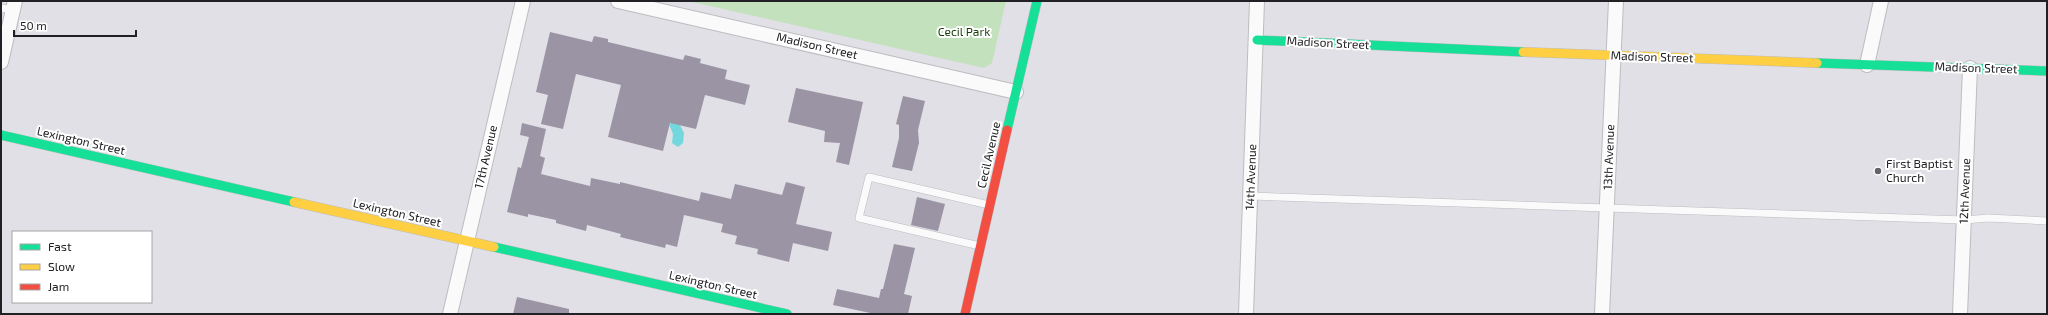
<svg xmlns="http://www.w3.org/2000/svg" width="2048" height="315" font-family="'Exo 2',sans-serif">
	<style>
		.green { fill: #c3e1bd }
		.water { fill: #73d8de }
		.building { fill: #9b94a4 }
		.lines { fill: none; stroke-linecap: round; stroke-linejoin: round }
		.lane-casing { stroke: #bdbcc0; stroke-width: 8 }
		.street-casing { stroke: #bdbcc0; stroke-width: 16 }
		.fast-casing { stroke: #bdbcc0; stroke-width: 10 }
		.slow-casing { stroke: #bdbcc0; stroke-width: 10 }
		.jam-casing { stroke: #bdbcc0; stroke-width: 10 }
		.lane { stroke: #fafafb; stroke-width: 7 }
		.street { stroke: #fafafb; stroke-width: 14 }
		.fast { stroke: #16e098; stroke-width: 9 }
		.slow { stroke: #ffcf43; stroke-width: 9 }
		.jam { stroke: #f24e42; stroke-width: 9 }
		.poi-dot { fill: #646368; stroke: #fff; stroke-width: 1.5 }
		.labels { text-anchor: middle; stroke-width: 4; stroke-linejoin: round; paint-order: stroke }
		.park-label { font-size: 12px; fill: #193e0a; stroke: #fff }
		.street-label { font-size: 12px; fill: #212024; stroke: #fff }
		.poi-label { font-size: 12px; fill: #212024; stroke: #fff; text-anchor: start }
	</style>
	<rect width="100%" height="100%" fill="#e1e0e6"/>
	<!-- green -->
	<polygon class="green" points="688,1 1006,1 992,63 984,68"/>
	<!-- water -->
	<polygon class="water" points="678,121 684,133 683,143 678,147 672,143 673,134 669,124"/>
	<!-- building -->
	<g class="building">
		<polygon points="550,32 592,42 594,36 608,39 608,42 683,60 685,55 701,59 700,63 727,70 725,79 750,85 745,105 705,95 696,129 670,123 663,151 608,137 621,85 576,74 563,129 541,124 548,95 536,92"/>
		<polygon points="796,88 863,102 849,165 836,162 840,143 824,142 825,131 788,122"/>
		<polygon points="903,96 925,101 918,130 919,143 912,171 892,167 899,138 899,125 896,124"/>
		<polygon points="522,123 546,129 540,156 545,158 541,174 590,186 591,178 620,184 620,182 699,201 701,192 731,199 735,184 782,195 786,182 805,187 796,224 832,232 828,251 793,243 789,262 757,254 758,249 735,244 737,236 721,232 723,224 684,215 677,247 666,244 665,248 620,237 621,234 587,225 586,231 556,223 556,220 528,214 528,217 507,212 518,167 521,168 529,137 520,135"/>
		<polygon points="917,197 945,204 938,231 911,225"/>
		<polygon points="894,244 915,248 904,294 912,296 908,314 875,314 833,305 837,289 879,298 881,289 883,289"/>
		<polygon points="517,297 569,309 569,314 513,314"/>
	</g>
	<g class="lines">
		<defs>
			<g id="lane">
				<polyline points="1,8 13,10"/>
				<polyline points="1251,196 1964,220 1988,218 2047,221"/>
				<polyline points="980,246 859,218 869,177 989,205"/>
			</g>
			<g id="street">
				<polyline points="618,1 1016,92"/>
				<polyline points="1,62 15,1"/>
				<polyline points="1867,65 1881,1"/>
				<polyline points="450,314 523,1"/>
				<polyline points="1246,314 1257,1"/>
				<polyline points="1602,314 1616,1"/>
				<polyline points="1960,314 1970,68"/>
			</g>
			<g id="fast">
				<polyline points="1257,40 1523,52"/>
				<polyline points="1817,63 2047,71"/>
				<polyline points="1007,130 1037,1"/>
				<polyline points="1,135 294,202"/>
				<polyline points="494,247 787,314"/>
			</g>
			<g id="slow">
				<polyline points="1523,52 1817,63"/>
				<polyline points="294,202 494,247"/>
			</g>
			<polyline id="jam" points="965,314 1007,130"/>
		</defs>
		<!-- lane casing -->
		<use href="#lane" class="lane-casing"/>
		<!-- street casing -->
		<use href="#street" class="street-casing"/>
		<!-- fast casing -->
		<use href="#fast" class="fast-casing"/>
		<!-- slow casing -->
		<use href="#slow" class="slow-casing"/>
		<!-- jam casing -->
		<use href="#jam" class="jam-casing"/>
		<!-- lane -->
		<use href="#lane" class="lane"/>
		<!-- street -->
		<use href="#street" class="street"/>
		<!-- fast -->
		<use href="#fast" class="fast"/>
		<!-- slow -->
		<use href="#slow" class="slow"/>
		<!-- jam -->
		<use href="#jam" class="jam"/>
	</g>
	<!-- markers -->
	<circle class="poi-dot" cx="1878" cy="171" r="4"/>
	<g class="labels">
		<!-- park labels -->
		<g class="park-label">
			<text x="964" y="36">Cecil Park</text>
		</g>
		<!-- street labels -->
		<g class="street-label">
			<text transform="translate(1328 43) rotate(3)" y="4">Madison Street</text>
			<text transform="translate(817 46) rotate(13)" y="4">Madison Street</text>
			<text transform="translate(1652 57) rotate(2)" y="4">Madison Street</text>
			<text transform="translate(1976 68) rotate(2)" y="4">Madison Street</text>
			<text transform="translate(81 141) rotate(13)" y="4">Lexington Street</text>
			<text transform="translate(989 155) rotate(-77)" y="4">Cecil Avenue</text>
			<text transform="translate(486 157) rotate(-77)" y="4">17th Avenue</text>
			<text transform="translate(1609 157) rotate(-88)" y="4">13th Avenue</text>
			<text transform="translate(1251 177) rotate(-88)" y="4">14th Avenue</text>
			<text transform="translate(1965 191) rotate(-88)" y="4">12th Avenue</text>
			<text transform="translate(397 213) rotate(13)" y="4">Lexington Street</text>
			<text transform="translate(713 285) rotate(13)" y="4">Lexington Street</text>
		</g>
		<!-- poi labels -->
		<g class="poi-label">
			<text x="1886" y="168">First Baptist<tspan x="1886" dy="14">Church</tspan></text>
		</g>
	</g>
	<!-- border -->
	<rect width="2048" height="315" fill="none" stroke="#212024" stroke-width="4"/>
	<!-- legend -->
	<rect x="12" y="231" width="140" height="72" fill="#ffffff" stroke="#a6a6a7"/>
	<rect x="20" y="244" width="20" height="6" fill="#16e098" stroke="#a6a6a7"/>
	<text x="48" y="251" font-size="12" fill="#212024">Fast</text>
	<rect x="20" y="264" width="20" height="6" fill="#ffcf43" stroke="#a6a6a7"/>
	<text x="48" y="271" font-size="12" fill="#212024">Slow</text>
	<rect x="20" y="284" width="20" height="6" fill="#f24e42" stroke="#a6a6a7"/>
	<text x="48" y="291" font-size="12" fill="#212024">Jam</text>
	<!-- scale -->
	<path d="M14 30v6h122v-6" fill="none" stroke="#212024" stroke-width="2"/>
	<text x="20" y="30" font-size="12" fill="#212024" stroke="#ffffff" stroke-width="3" paint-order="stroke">50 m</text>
</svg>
